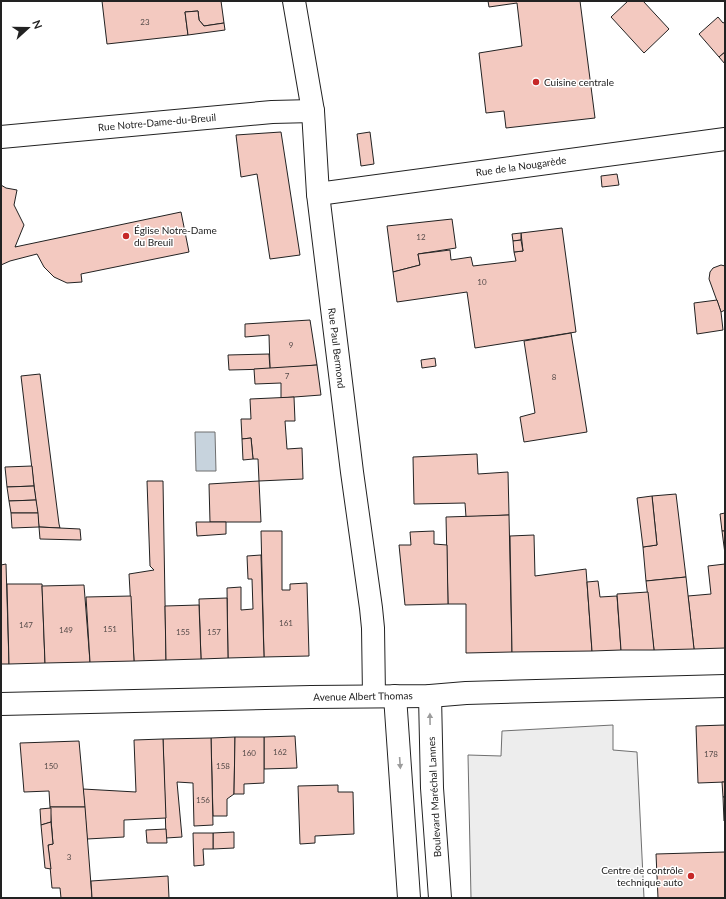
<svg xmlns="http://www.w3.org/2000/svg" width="726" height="899" font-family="Lato,sans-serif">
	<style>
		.parking { fill: #ededed; stroke: #6f6f6f }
		.water { fill: #c7d3dd; stroke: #6f6f6f }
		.building { fill: #f3c9c0; stroke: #222 }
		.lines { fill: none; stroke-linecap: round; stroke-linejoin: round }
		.minor-casing { stroke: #222; stroke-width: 24 }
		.secondary-casing { stroke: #222; stroke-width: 24 }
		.primary-casing { stroke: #222; stroke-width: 24 }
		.minor { stroke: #fff; stroke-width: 22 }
		.secondary { stroke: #fff; stroke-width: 22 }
		.primary { stroke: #fff; stroke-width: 22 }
		.oneway { fill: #9c9c9c }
		.poi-dot { fill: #c62828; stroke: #fff; stroke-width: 1.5 }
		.labels { text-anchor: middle; stroke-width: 3; stroke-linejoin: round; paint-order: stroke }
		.number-label { font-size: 8px; fill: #564c4a }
		.poi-label { font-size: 10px; fill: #222; stroke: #fff; text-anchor: start }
		.street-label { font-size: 10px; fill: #222; stroke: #fff }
	</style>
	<rect width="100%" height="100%" fill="#fff"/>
	<!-- parking -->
	<polygon class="parking" points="613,725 613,750 637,752 644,898 471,898 468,755 501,756 502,731"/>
	<!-- water -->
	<polygon class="water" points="195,432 215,432 216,471 196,471"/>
	<!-- building -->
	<g class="building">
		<polygon points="102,1 221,1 224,23 204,26 199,20 198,11 185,12 188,35 107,44"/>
		<polygon points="488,1 580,1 595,118 506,128 504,111 486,113 479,53 522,46 517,3 489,7"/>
		<polygon points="628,1 643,1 669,29 644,53 611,17"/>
		<polygon points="198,11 199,20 204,26 224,23 225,30 188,35 185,12"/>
		<polygon points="718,17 723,23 725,22 725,52 719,57 699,34"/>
		<polygon points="725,52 725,64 719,57"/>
		<polygon points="281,132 300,255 270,259 257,174 241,177 236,135"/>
		<polygon points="370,132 374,164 361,166 357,134"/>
		<polygon points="617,174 619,185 602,187 601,176"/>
		<polygon points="1,185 6,188 17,190 14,205 24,225 15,247 181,212 189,252 81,274 82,282 67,283 54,277 44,267 37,254 10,261 1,265"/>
		<polygon points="452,219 456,248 418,254 420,265 393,272 387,226"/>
		<polygon points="562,228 576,332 475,348 467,292 397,302 393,272 420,265 418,254 450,250 451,260 471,257 473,266 516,261 514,252 523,251 521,233"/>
		<polygon points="521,233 521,240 513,241 512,234"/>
		<polygon points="521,240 523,251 514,252 513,241"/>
		<polygon points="721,265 725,266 725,310 721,312 709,279 710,272 713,268"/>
		<polygon points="717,300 721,312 723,330 697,334 694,303"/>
		<polygon points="310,320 317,365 270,369 269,335 245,337 245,324"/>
		<polygon points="571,333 587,432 524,442 520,417 535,413 524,341"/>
		<polygon points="269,354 270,369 229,370 228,355"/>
		<polygon points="435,358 436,366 422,368 421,360"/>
		<polygon points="317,365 321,395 281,398 281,383 255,384 254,369"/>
		<polygon points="40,374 59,524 60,528 39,527 34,486 21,376"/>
		<polygon points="294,397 295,421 285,421 287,449 302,448 303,479 259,481 258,459 253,459 251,438 242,439 241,419 251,419 250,399"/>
		<polygon points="251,438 253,459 243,460 242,439"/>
		<polygon points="477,454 478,474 508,472 509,515 466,517 465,503 414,504 413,457"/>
		<polygon points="32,466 34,486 7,487 5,467"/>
		<polygon points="147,481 163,481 166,660 134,661 129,574 154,570 150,566"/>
		<polygon points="259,481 261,522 210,522 209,484"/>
		<polygon points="34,486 36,500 9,501 7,487"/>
		<polygon points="676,494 686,577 646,581 643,547 657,545 652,496"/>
		<polygon points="652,496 657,545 643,547 637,498"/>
		<polygon points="36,500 38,513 11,513 9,501"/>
		<polygon points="11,513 38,513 39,527 12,528"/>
		<polygon points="725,513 725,531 722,531 720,514"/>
		<polygon points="509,515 512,652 466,653 466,604 448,604 446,517"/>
		<polygon points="196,522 226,522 226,534 197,536"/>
		<polygon points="39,527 80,529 81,540 40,539"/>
		<polygon points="261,531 282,531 282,590 290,590 290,584 307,583 309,656 264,657"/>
		<polygon points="434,531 434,544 447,545 448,604 405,605 399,545 411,545 410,532"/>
		<polygon points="722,531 725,531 725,554"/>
		<polygon points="534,535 535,576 586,569 592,651 512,652 510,536"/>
		<polygon points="261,555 264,657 228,658 227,588 241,587 241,610 253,609 252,579 248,579 247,556"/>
		<polygon points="6,564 9,664 1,664 1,565"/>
		<polygon points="725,564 725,648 694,649 688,596 711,594 708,566"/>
		<polygon points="686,577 694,649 654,650 646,581"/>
		<polygon points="598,581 600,597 617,596 621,650 592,651 587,582"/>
		<polygon points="7,584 42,584 45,663 9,664"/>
		<polygon points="84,585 90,662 45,663 42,586"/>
		<polygon points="648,592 654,650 621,650 617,594"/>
		<polygon points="131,596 134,661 90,662 86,597"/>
		<polygon points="227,598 228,658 201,659 199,599"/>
		<polygon points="199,605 201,659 166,660 165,606"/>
		<polygon points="725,725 725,782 698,783 696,726"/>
		<polygon points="295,736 297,768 264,769 264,737"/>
		<polygon points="235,737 234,794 227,799 227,816 213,816 211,738"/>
		<polygon points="235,737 264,737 264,783 244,784 244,794 234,794"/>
		<polygon points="211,738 213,825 194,826 193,783 177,782 182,837 166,838 163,739"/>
		<polygon points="163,739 166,818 124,820 124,837 87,839 83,789 136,792 134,740"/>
		<polygon points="79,741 85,807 50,807 49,791 24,792 20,743"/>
		<polygon points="722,782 725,782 725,797 723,797"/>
		<polygon points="338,785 338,792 353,792 354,834 315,836 315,843 300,844 298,786"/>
		<polygon points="723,797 725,797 725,821 724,821"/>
		<polygon points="50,807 85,807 92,898 61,898 60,888 52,888 48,845 53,844"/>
		<polygon points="51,808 51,822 41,825 40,809"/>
		<polygon points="51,822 53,844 48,845 51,869 45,868 41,825"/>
		<polygon points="166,829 167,843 147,843 146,830"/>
		<polygon points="234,832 234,848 213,849 213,833"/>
		<polygon points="193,833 213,833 213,849 203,849 204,865 194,866"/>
		<polygon points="725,852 725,898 658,898 656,854"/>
		<polygon points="168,876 169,898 92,898 91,881"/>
	</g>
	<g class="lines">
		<defs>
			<g id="minor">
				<polyline points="294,1 313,111 318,194 352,472 371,608 373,628 374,696"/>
				<polyline points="1,137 272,112 313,111"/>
				<polyline points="318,194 725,139"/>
			</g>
			<g id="secondary">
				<polyline points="395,696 409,898"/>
				<polyline points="430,696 432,788 440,898"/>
			</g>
			<polyline id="primary" points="1,704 311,697 430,696 466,693 725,686"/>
		</defs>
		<!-- minor casing -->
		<use href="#minor" class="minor-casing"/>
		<!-- secondary casing -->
		<use href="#secondary" class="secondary-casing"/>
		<!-- primary casing -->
		<use href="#primary" class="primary-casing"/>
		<!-- minor -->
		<use href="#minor" class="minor"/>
		<!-- secondary -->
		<use href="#secondary" class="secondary"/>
		<!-- primary -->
		<use href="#primary" class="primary"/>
	</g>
	<!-- one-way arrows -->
	<defs><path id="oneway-solid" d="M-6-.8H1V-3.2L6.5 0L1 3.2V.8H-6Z"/></defs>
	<g class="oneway">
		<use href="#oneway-solid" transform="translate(430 719) rotate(-91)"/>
		<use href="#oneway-solid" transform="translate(400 763) rotate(86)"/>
	</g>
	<!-- markers -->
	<g class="poi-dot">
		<circle cx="536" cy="82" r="4"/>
		<circle cx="126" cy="236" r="4"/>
		<circle cx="691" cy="876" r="4"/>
	</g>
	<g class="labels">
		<!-- number labels -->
		<g class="number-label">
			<text x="145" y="25">23</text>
			<text x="421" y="240">12</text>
			<text x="482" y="285">10</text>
			<text x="291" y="348">9</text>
			<text x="287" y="379">7</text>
			<text x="554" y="380">8</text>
			<text x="286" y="626">161</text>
			<text x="26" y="628">147</text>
			<text x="110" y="632">151</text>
			<text x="66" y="633">149</text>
			<text x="183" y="635">155</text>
			<text x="214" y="635">157</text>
			<text x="280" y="755">162</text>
			<text x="249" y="756">160</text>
			<text x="711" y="757">178</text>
			<text x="51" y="769">150</text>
			<text x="223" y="769">158</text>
			<text x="203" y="803">156</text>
			<text x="69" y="860">3</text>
		</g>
		<!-- poi labels -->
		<g class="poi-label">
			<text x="544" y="86">Cuisine centrale</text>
			<text x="134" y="234">Église Notre-Dame<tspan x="134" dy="12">du Breuil</tspan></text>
			<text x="683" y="874" text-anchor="end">Centre de contrôle<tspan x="683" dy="12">technique auto</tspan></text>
		</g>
		<!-- street labels -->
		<g class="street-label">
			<text transform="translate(157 122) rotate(-5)" y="4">Rue Notre-Dame-du-Breuil</text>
			<text transform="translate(521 166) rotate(-8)" y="4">Rue de la Nougarède</text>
			<text transform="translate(337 348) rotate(83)" y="4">Rue Paul Bermond</text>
			<text transform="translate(363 696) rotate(-1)" y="4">Avenue Albert Thomas</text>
			<text transform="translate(434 797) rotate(-93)" y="4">Boulevard Maréchal Lannes</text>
		</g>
	</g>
	<!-- border -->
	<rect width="726" height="899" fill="none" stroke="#222222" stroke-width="4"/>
	<!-- north arrow -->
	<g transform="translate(28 28) rotate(69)" stroke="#ffffff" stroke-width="3" paint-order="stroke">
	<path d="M0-3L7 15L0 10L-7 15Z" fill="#222222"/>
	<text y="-6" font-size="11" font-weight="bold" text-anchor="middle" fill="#222222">N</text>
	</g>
</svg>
